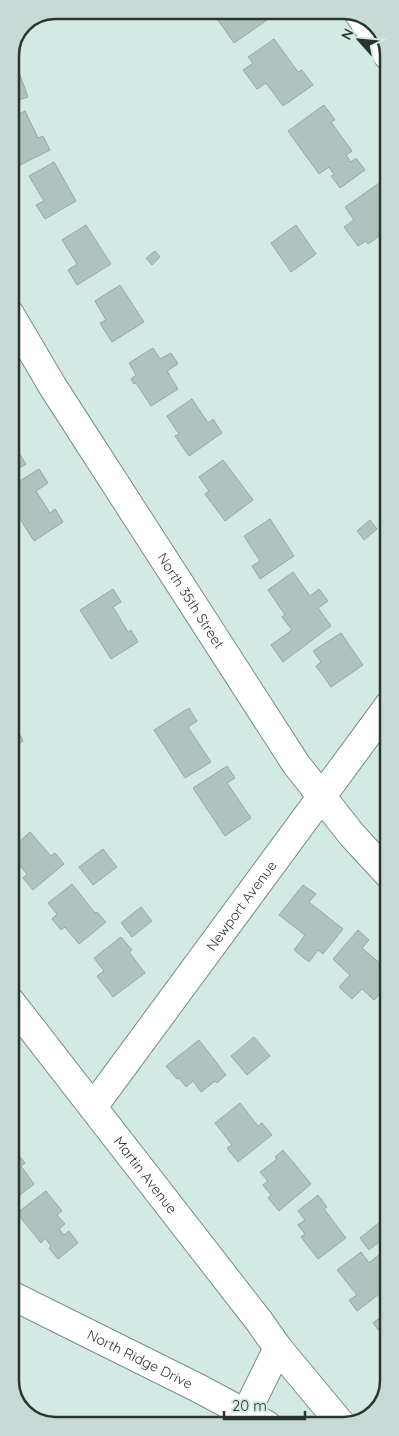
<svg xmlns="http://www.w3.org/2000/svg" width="399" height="1436" font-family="Quicksand,sans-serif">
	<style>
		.building { fill: #aec3be; stroke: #95a9a4 }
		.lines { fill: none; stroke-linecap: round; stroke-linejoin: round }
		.minor-casing { stroke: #7a8d89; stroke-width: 30 }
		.major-casing { stroke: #7a8d89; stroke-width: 30 }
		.minor { stroke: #fff; stroke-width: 28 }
		.major { stroke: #fff; stroke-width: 28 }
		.labels { text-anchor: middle; stroke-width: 5; stroke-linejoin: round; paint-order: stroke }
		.street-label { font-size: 14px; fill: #2c3432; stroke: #d3e9e3 }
		.rim { fill: none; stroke: #2c3432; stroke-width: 2.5 }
	</style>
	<rect width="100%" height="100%" fill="#d3e9e3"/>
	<!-- building -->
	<g class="building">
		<polygon points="211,10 260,10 267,20 234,43"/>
		<polygon points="274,39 298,72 302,70 313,85 283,106 266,83 257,89 243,70 253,63 248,57"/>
		<polygon points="11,51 28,97 10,103 10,55"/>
		<polygon points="324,105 335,120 331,122 352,151 346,155 351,162 356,158 365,170 340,188 331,176 334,175 329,167 319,174 288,131"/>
		<polygon points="25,111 38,138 43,136 50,150 14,168 10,160 10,119"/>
		<polygon points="54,162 76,201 45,219 36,205 44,201 29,176"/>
		<polygon points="381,182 388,192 388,230 368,244 366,241 358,246 344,227 354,220 345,207"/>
		<polygon points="86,225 111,264 77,285 68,270 77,264 62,240"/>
		<polygon points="296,225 316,254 291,272 271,243"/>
		<polygon points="155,251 160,257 152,265 146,258"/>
		<polygon points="120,285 144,322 112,342 100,323 106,320 95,301"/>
		<polygon points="153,348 160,359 171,353 178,364 167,371 178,389 151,406 136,383 134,384 131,379 136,375 129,363"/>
		<polygon points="192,399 208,423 213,419 222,433 189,456 175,436 179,434 167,416"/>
		<polygon points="10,445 17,455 19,453 26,464 10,474"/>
		<polygon points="223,460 253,500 225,521 205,494 209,491 199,477"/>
		<polygon points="39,469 48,483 36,491 50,513 55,509 63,522 34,541 10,503 10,487"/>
		<polygon points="270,519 294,556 260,579 252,566 260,561 244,536"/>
		<polygon points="370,520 377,529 364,540 357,531"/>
		<polygon points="293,572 310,596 319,589 328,601 318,608 331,626 283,662 271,645 292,630 282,617 285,615 268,590"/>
		<polygon points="113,589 121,602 113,607 128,632 131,630 138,642 111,659 80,610"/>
		<polygon points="341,633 363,665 331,687 316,666 321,662 313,651"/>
		<polygon points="189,708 197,721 188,727 211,762 185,778 154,730"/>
		<polygon points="19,733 23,741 14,747 10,742 10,739"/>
		<polygon points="227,766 235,778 227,783 251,818 225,836 193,788"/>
		<polygon points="30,832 51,856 55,853 64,864 33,890 23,878 27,874 11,855 11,849"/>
		<polygon points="103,849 117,867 93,885 79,867"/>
		<polygon points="72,884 95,913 97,912 106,922 79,944 65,927 61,930 52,919 57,914 48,903"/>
		<polygon points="303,885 316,894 309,902 343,929 323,954 318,950 309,962 294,950 305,935 279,915"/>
		<polygon points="141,907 152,921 132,937 121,923"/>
		<polygon points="358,930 369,940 362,948 389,971 389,984 374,1000 362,989 352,999 339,987 350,975 333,959"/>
		<polygon points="121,937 132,950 129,952 145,973 113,997 97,976 104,971 94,958"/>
		<polygon points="254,1037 270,1056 247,1075 231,1056"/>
		<polygon points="199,1040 226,1075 217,1083 215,1081 201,1092 193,1081 186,1087 179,1078 177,1079 166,1066"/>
		<polygon points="240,1103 258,1126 262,1123 272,1135 238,1162 227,1148 232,1145 215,1123"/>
		<polygon points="283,1150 311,1184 279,1211 268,1198 271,1195 263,1185 268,1181 260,1172 277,1159 275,1157"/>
		<polygon points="16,1152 25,1163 21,1166 34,1184 11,1202 11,1153 12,1155"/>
		<polygon points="46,1191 62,1211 57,1215 65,1224 59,1229 64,1235 69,1231 78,1243 58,1259 49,1248 51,1246 45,1238 41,1243 17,1213"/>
		<polygon points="318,1195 327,1207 324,1209 346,1238 318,1259 301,1237 305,1234 298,1225 305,1220 298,1211"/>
		<polygon points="380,1222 389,1234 369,1250 360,1238"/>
		<polygon points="385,1250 389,1255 389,1271 380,1278 387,1288 357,1311 349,1300 357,1295 337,1270 361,1252 369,1263"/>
		<polygon points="389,1311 389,1348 382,1339 384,1337 373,1323"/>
	</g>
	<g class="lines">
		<defs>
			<g id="minor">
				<polyline points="359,14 388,56"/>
				<path id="s1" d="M10 314 53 387 296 764 352 835 389 875"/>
				<path id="s2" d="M93 1107 389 705"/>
				<path id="s3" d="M11 1295 200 1389 267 1425"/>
				<polyline points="240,1425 278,1348"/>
			</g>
			<g id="major">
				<path id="s4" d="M11 1002 259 1321 278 1348 342 1425"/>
			</g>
		</defs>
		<!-- minor casing -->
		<use href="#minor" class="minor-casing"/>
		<!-- major casing -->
		<use href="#major" class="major-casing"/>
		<!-- minor -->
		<use href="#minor" class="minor"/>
		<!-- major -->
		<use href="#major" class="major"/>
	</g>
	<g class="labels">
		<!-- street labels -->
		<g class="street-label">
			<text dy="5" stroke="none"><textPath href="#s1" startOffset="339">North 35th Street</textPath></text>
			<text dy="5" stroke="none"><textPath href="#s2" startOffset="250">Newport Avenue</textPath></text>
			<text dy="5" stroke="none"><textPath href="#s4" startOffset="219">Martin Avenue</textPath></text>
			<text dy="5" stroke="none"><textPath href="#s3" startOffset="144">North Ridge Drive</textPath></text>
		</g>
	</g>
	<!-- crop -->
	<path d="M0 0H399V1436H0ZM55 19H344A36 36 0 0 1 380 55V1381A36 36 0 0 1 344 1417H55A36 36 0 0 1 19 1381V55A36 36 0 0 1 55 19Z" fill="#c6dbd5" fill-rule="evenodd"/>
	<path class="rim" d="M55 19H344A36 36 0 0 1 380 55V1381A36 36 0 0 1 344 1417H55A36 36 0 0 1 19 1381V55A36 36 0 0 1 55 19Z"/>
	<!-- north arrow -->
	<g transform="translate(359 40) rotate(297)" stroke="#d3e9e3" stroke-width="4" paint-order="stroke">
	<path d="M0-4L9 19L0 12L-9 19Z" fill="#2c3432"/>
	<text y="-8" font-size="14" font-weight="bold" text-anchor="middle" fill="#2c3432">N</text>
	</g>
	<!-- scale -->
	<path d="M224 1411v8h81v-8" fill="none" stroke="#2c3432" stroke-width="2.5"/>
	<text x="232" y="1411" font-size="15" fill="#2c3432" stroke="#d3e9e3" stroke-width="4" paint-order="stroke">20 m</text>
</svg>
